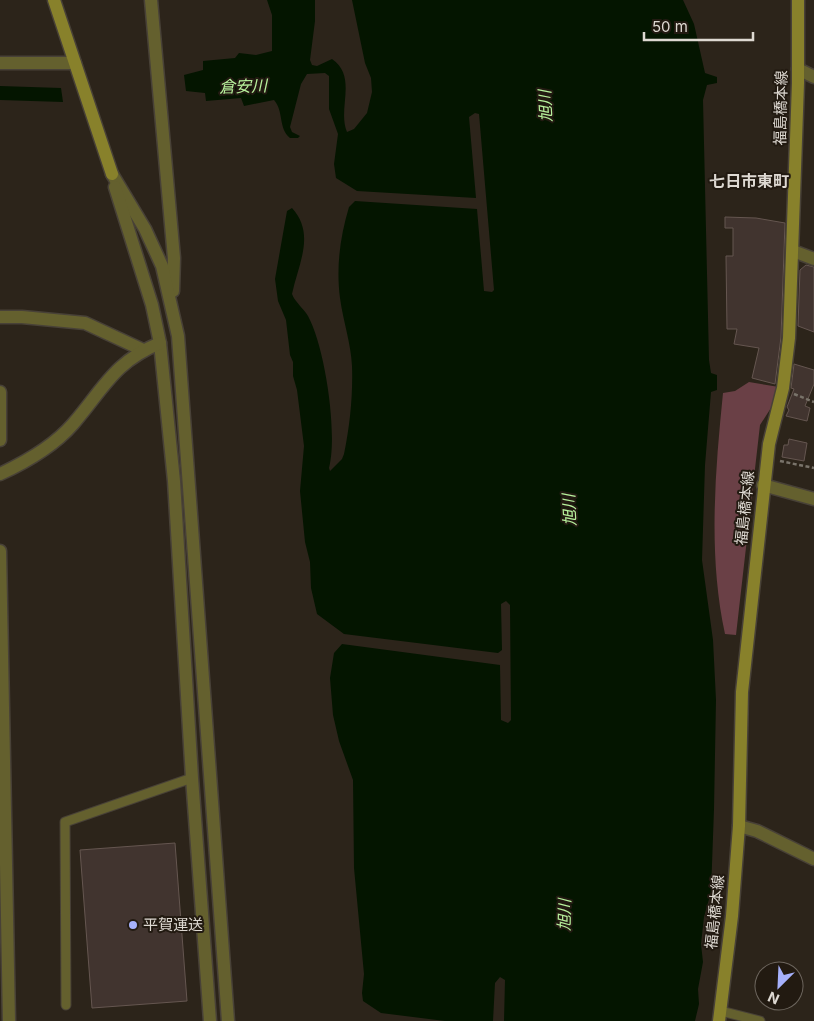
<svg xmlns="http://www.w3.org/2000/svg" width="814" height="1021" font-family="Inter,'Noto Sans JP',sans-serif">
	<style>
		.green { fill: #6a4046 }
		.water { fill: #041500 }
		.building { fill: #41342f; stroke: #655650 }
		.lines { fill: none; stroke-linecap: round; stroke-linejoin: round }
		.lane-casing { stroke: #484137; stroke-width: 11 }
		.street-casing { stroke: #484137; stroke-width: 15 }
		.secondary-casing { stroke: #484137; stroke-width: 15 }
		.path { stroke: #79736a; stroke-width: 2.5; stroke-dasharray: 4 2.5; stroke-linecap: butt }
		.lane { stroke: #64602e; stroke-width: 9 }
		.street { stroke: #64602e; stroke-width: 12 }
		.secondary { stroke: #88812b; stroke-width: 12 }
		.poi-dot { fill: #a6b1fc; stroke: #221a11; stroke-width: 2 }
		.labels { text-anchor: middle; stroke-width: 4; stroke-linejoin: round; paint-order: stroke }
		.street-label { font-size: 15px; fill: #ded9d2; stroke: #221a11 }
		.poi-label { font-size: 15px; fill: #ded9d2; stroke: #221a11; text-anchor: start }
		.water-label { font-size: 16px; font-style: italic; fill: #b8f29d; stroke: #221a11 }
		.neighbourhood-label { font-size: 16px; font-weight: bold; fill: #ded9d2; stroke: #221a11 }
	</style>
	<rect width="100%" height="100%" fill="#2c241a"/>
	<!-- green -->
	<path class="green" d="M749 382 779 387 776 400 760 425 736 635 725 634C708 555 715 473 723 393L735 391Z"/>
	<!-- water -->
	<g class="water">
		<path d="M267 0H315V21L310 60 312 65 317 66 332 59C358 77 337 109 347 132L354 129 367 113 372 92 371 78 365 63 352 0H683L694 24 705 73 717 77V83L707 85 703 100 709 360 711 373 717 375V390L711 392 705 465 702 560 713 640 716 700 714 809 711 892 704 917 701 944 703 962 698 989 699 1004 695 1021H504L505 980 500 977 495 983 493 1021H445L381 1013 363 1001 362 993 364 974 354 868 353 780 339 741 333 715 330 678 334 653 342 644 500 665 501 720 508 723 511 720 510 605 506 601 501 604 502 650 498 653 344 634 317 614 311 588 310 562 305 542 300 491 304 446 297 390 293 376V362L290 355 286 320 278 301 275 279 287 211 292 208C316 234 298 265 292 294 295 302 303 308 308 316 325 347 338 434 329 468L330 471 342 459 344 454C350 425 353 395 352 366 351 343 343 321 340 298 336 267 340 237 349 207L355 201 477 209 484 291 492 292 494 290 479 114 475 113 469 117 476 198 357 191 336 178 334 164 338 134 329 109V76L325 73 307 74 301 84 290 127 292 132 300 136 298 138H290C278 128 284 111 274 100L244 106 241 98 206 101 205 93 186 91 184 75 203 70V61L235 58 239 53 256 55 272 51V15Z"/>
		<polygon points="0,86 61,88 63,102 0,100"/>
	</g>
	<!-- building -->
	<g class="building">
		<polygon points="725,217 756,218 785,223 781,337 775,384 752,378 759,348 734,344 737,329 727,329 726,256 733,256 733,228 725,228"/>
		<polygon points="806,265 814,267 814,332 798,326 800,270"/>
		<polygon points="794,364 814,370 814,384 805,406 810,408 807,421 786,416 789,410 787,407 794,389 791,388"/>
		<polygon points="789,439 807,443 804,461 782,457 784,445 788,445"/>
		<polygon points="175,843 187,1001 92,1008 80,850"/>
	</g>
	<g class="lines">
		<defs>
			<g id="lane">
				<polyline points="66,1005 65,822 192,778"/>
				<polyline points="721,1011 760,1021"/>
			</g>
			<g id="street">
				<polyline points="151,0 174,258 173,291"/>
				<polyline points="0,63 75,63"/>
				<polyline points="798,69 814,77"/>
				<polyline points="112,174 145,229 162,266 178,336 228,1021"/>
				<polyline points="115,187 152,305 160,343 174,481 192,778 210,1021"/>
				<polyline points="793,251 814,259"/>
				<polyline points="0,317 22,317 85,323 143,350"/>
				<polyline points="0,392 0,440"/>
				<path d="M0 474C26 462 54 446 73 424 104 388 114 362 160 343"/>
				<polyline points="763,485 814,499"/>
				<polyline points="0,551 9,1021"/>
				<polyline points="739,826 757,831 814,859"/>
			</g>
			<g id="secondary">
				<polyline points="54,0 112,174"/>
				<polyline points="719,1021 732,916 739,826 742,692 769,444 783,388 789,338 798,83 798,0"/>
			</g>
		</defs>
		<!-- lane casing -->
		<use href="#lane" class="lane-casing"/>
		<!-- street casing -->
		<use href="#street" class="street-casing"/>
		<!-- secondary casing -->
		<use href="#secondary" class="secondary-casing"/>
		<!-- path -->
		<g class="path">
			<polyline points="794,394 814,402"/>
			<polyline points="780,461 814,468"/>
		</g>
		<!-- lane -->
		<use href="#lane" class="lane"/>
		<!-- street -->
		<use href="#street" class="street"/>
		<!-- secondary -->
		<use href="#secondary" class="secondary"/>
	</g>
	<!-- markers -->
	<circle class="poi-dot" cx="133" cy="925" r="5"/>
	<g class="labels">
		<!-- street labels -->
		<g class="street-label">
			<text transform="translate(781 108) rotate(-89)" y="5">福島橋本線</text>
			<text transform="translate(745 508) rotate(-84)" y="5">福島橋本線</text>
			<text transform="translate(715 912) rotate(-84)" y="5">福島橋本線</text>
		</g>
		<!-- poi labels -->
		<g class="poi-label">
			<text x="143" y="930">平賀運送</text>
		</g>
		<!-- water labels -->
		<g class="water-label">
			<text transform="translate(243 86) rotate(-2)" y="6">倉安川</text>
			<text transform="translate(545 106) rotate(-93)" y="6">旭川</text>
			<text transform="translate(569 510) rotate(-93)" y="6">旭川</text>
			<text transform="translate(564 915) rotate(-89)" y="6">旭川</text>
		</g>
		<!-- neighbourhood labels -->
		<g class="neighbourhood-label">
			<text x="749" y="187">七日市東町</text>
		</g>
	</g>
	<!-- north arrow -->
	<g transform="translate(779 986) rotate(204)"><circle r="24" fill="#221a11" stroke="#6d665e"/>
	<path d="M0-4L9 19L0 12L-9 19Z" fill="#a6b1fc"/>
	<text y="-8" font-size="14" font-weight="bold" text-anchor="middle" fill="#ded9d2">N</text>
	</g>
	<!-- scale -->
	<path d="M644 32v8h109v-8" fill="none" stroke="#ded9d2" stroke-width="2.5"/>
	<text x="652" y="32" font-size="15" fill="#ded9d2" stroke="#221a11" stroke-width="4" paint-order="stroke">50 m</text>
</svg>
